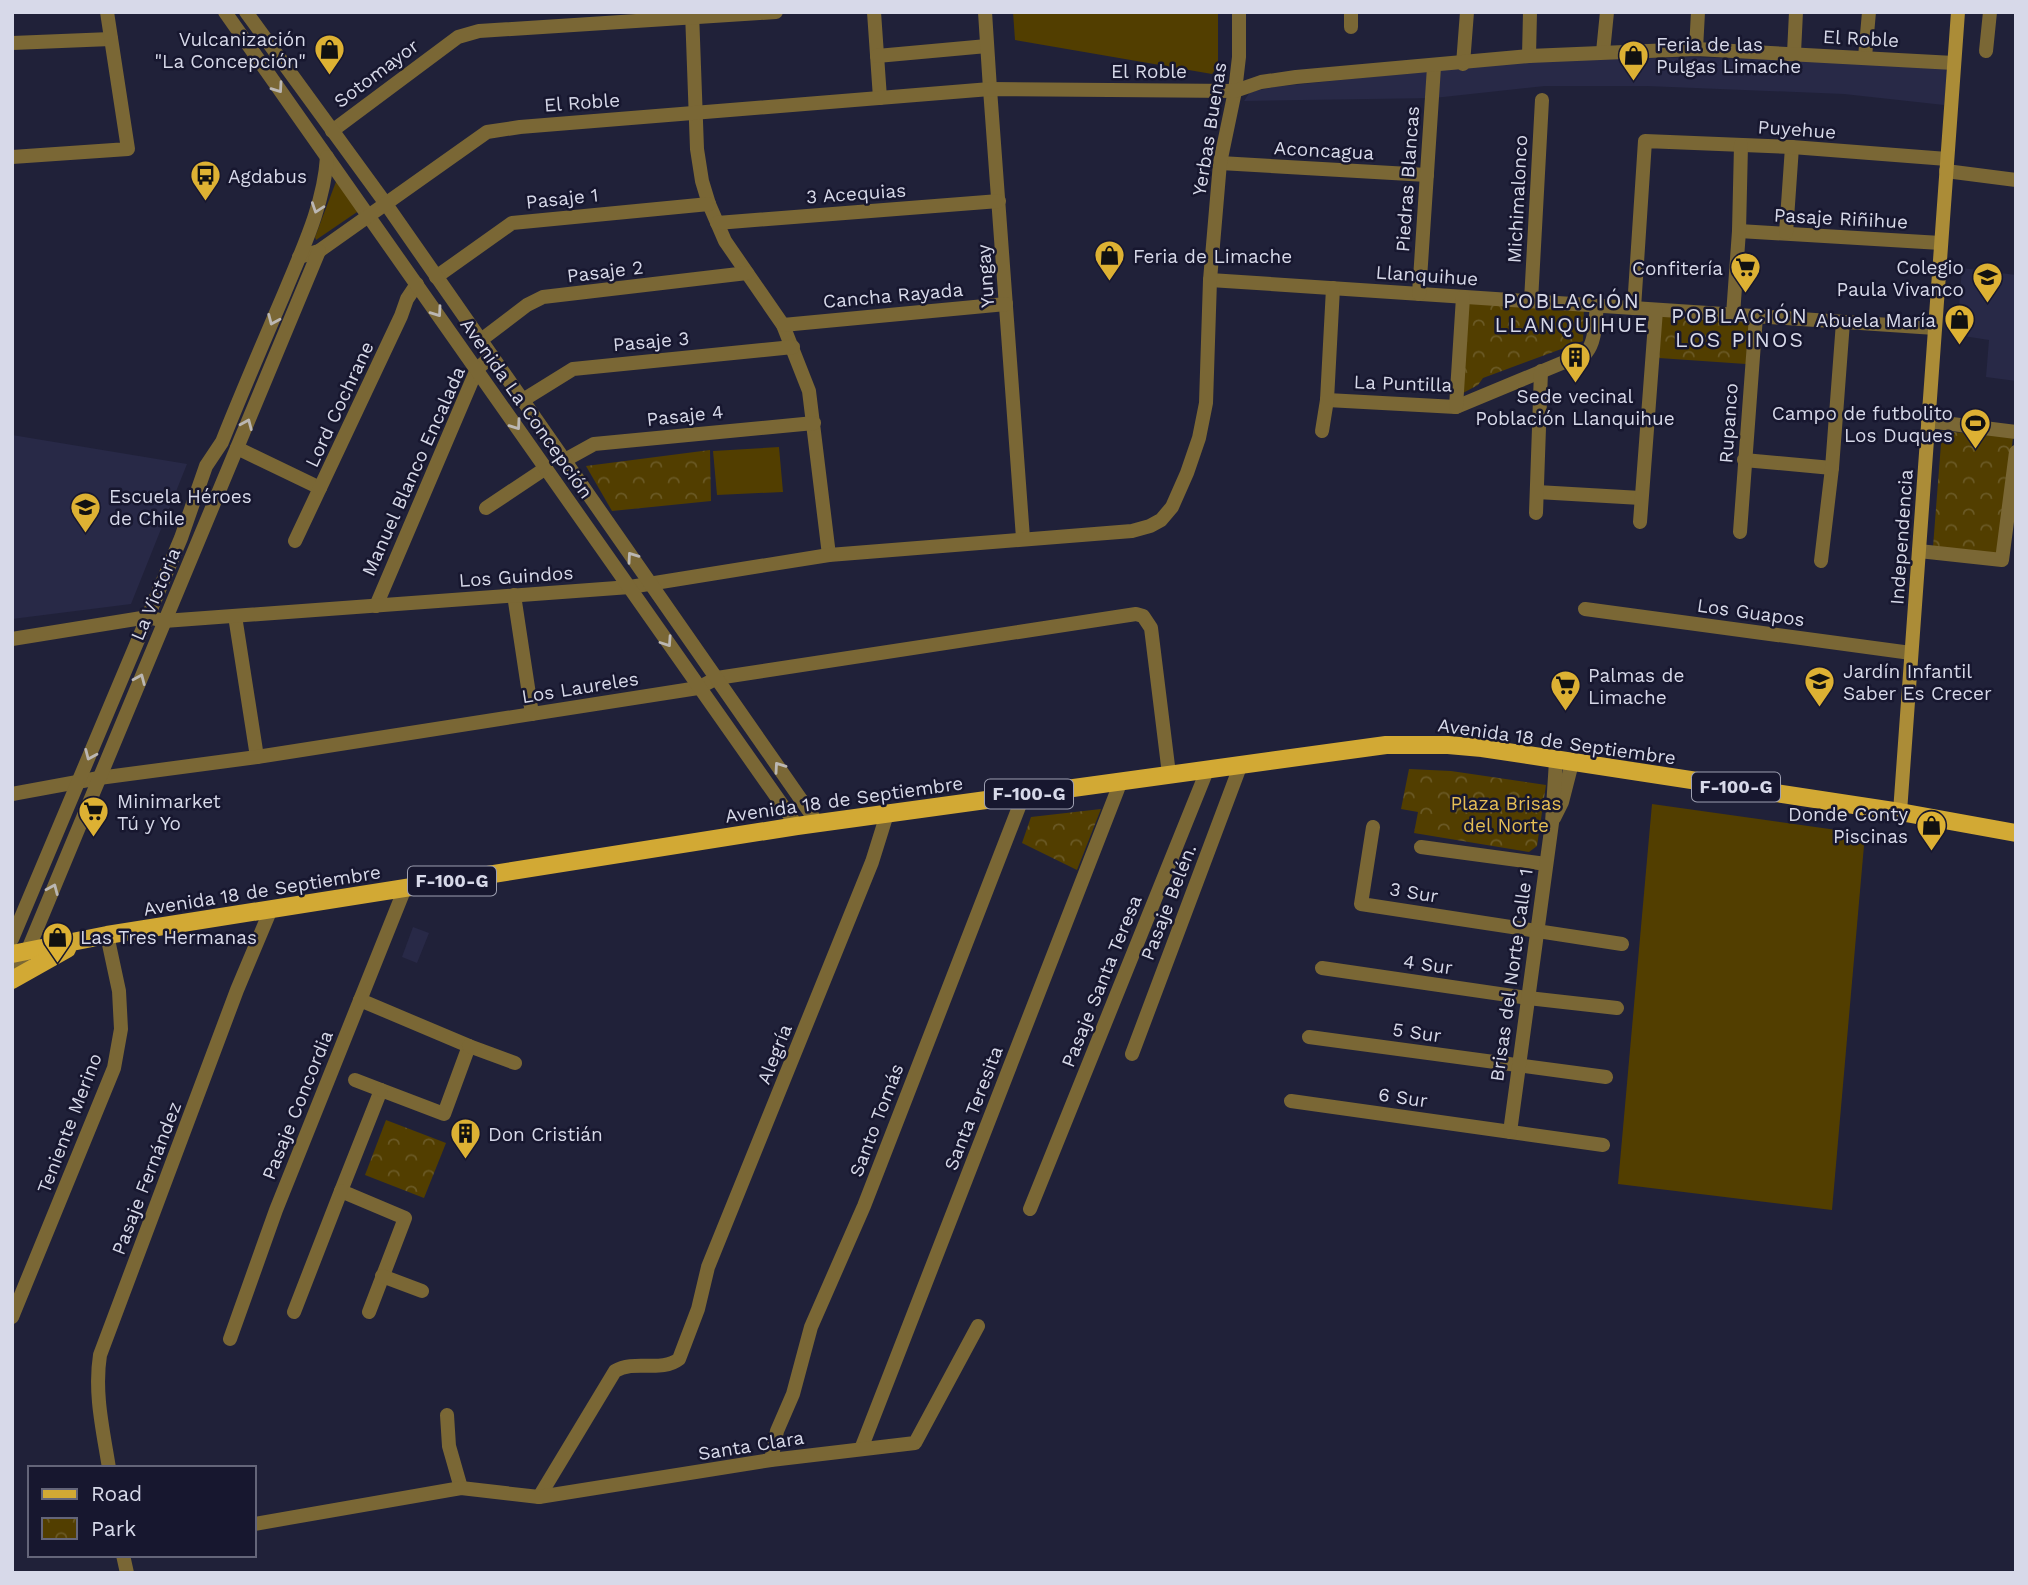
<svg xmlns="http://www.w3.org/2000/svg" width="2028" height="1585" font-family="'Work Sans',sans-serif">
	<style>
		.built { fill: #282947 }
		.grass { fill: #523e00 }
		.park { fill: url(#park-crowns) }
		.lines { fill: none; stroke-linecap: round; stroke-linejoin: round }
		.minor { stroke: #7a6735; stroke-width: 14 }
		.tertiary { stroke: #7a6735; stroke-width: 14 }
		.secondary { stroke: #ab8c37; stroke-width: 14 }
		.primary { stroke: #d2a934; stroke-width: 18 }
		.oneway { stroke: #bbb7b3 }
		.labels { text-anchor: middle; stroke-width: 5; stroke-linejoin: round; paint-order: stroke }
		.shield { fill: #17172f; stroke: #9d9fb1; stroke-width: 2 }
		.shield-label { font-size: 18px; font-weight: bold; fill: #d7d9e9 }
		.street-label { font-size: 19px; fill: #d7d9e9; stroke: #17172f }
		.poi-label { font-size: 19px; fill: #d7d9e9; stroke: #17172f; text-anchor: start }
		.park-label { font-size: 19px; fill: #e6be55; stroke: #17172f }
		.neighbourhood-label { font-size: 21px; letter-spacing: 2px; fill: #d7d9e9; stroke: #17172f }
	</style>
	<defs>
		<pattern id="park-crowns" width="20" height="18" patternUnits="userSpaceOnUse" patternTransform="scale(1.75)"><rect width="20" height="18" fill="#523e00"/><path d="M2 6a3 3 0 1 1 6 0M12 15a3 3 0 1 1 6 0" fill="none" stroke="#6a5925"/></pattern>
	</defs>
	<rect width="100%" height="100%" fill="#202139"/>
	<!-- built -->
	<g class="built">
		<polygon points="1693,57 1948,65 1944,105 1844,94 1647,86 1545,86 1434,98 1244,101 1250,92 1274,87 1436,70 1533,61"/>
		<polygon points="1962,268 2016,275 2016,381 1986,377 1989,340 1957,335"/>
		<polygon points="12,435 187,464 131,604 12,619"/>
		<polygon points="413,927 429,933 417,963 402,957"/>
	</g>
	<!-- grass -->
	<g class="grass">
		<polygon points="1013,12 1218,12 1218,66 1212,74 1015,40"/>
		<polygon points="337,179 360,210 316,240 315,237"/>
		<polygon points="779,447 783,492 717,495 713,451"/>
		<polygon points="1652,804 1865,834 1832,1210 1618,1184"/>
	</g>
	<!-- park -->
	<g class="park">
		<polygon points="1469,296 1584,305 1583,341 1483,378 1478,385 1463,393"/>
		<polygon points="1662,312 1749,319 1746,364 1659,358"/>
		<polygon points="1942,431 2013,437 2000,554 1933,547"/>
		<polygon points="710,450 711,501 612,511 586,466"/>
		<polygon points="1409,769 1451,771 1546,785 1537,846 1529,852 1414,833 1418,812 1401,809"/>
		<polygon points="1101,809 1077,870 1022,843 1031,817"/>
		<polygon points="386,1120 446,1143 424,1198 365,1175"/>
	</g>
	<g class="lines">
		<!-- minor -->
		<g class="minor">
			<polyline points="692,12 697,149 702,181 709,204 725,241 783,325 809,391 829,555"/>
			<polyline points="874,12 880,98"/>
			<polyline points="1351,27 1351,12"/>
			<polyline points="12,43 111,39"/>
			<polyline points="1696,49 1698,12"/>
			<polyline points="1986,51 1990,12"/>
			<polyline points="1603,52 1607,12"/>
			<polyline points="1794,53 1796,12"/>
			<polyline points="877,56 987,46"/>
			<polyline points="1529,56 1530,12"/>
			<polyline points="1865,57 1869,12"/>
			<polyline points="1463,64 1467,12"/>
			<polyline points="990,89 1023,538"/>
			<polyline points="332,131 458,37 479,31 776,12"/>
			<polyline points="12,157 128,149 107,12"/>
			<polyline points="1220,163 1427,175"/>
			<polyline points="1946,171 2016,180"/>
			<polyline points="717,223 999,201"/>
			<polyline points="1739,231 1941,243"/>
			<polyline points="1786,233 1792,147"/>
			<polyline points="436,277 512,223 709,204"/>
			<polyline points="1210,280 1935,328"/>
			<polyline points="1419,294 1434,67"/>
			<polyline points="1531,301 1542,100"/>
			<polyline points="1634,308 1645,141 1792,147 1947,159"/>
			<polyline points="1733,315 1739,231 1741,145"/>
			<polyline points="783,325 1006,304"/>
			<polyline points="481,340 527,305 543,297 747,273"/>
			<polyline points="523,400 573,369 793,347"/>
			<path d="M1327 400 1456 407 1586 353C1596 341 1595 321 1597 306"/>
			<polyline points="1456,407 1463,297"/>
			<polyline points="1928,421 2016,432"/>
			<polyline points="1322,431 1327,400 1333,288"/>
			<polyline points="237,448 320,488"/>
			<polyline points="565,460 594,444 814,423"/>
			<polyline points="1744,460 1832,468"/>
			<polyline points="1537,492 1641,498"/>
			<polyline points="486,508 546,468"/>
			<polyline points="1536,513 1541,371"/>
			<polyline points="1640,522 1656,310"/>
			<polyline points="1740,532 1756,316"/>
			<polyline points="295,541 401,316 407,299 417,284"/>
			<polyline points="1919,551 2002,560 2016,452"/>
			<polyline points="1821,561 1832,468 1843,322"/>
			<polyline points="514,595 532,714"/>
			<polyline points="376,606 477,369 492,356"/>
			<polyline points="1585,609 1911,653"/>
			<polyline points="235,616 257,757"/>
			<polyline points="12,639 148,617 164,621 630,587 829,555 1132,531 1150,526 1161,520 1172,507 1187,473 1199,438 1206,403 1210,280 1220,163 1235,91"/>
			<polyline points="12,794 99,778 257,757 698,688 717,678 1136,614 1143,616 1151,628 1169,774"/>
			<polyline points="1554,818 1562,802 1572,763"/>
			<polyline points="1373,827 1361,904 1622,944"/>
			<polyline points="1421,847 1546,864"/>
			<polyline points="1322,968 1528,998 1617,1008"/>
			<polyline points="360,1000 469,1046 444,1114 381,1090 341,1191 405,1218 369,1312"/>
			<polyline points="1309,1037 1606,1077"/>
			<polyline points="469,1046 515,1063"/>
			<polyline points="1132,1054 1241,764"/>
			<polyline points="355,1080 381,1090"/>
			<polyline points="1291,1101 1603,1145"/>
			<polyline points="1510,1132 1552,823 1556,761"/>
			<polyline points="1030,1209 1208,768"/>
			<polyline points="382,1276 422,1291"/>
			<polyline points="294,1312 341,1191"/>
			<polyline points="12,1317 114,1068 121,1029 119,991 107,935"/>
			<polyline points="230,1339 276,1210 405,888"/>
			<polyline points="447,1415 449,1446 461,1488"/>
			<polyline points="861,1449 1121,781"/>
			<polyline points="771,1460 777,1431 793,1394 811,1327 864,1206 1024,794"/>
			<path d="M109 1468C103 1430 94 1393 100 1355L237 990 271 909"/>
			<path d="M539 1497 615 1371C635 1359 661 1373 679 1359L698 1309 708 1267 872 862 887 814"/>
			<polyline points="254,1524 461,1488 539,1497 771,1460 915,1443 978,1326"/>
			<polyline points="123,1555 127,1573"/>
		</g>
		<!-- tertiary -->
		<g class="tertiary">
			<polyline points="225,12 797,826"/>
			<polyline points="246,12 386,204 818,824"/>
			<polyline points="985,12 990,89"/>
			<polyline points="1235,91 1239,57 1239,12"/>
			<polyline points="299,257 319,251 487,132 520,127 990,89 1235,91 1261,82 1296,77 1529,56 1696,49 1954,63"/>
			<path d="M12 939 181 538 206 466 222 442C242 392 263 343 284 294 302 250 324 205 327 157"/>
			<polyline points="12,972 27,952 319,251"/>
		</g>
		<!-- secondary -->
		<polyline class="secondary" points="1900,812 1958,12"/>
		<!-- primary -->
		<g class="primary">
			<polyline points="12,954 107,935 797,826 1386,745 1448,745 1482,748 1900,812 2016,833"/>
			<polyline points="12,980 67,949"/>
		</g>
	</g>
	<!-- one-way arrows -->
	<defs><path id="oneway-chevron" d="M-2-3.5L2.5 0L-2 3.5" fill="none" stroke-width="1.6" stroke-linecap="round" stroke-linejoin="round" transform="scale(1.75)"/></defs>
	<g class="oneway">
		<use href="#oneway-chevron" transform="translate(278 88) rotate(55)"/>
		<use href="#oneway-chevron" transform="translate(317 208) rotate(109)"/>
		<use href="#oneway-chevron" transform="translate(437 312) rotate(55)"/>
		<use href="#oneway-chevron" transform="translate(273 320) rotate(113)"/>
		<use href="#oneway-chevron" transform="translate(247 424) rotate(-67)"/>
		<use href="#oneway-chevron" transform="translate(516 425) rotate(55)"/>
		<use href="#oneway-chevron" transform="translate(632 557) rotate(-125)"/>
		<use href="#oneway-chevron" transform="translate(667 642) rotate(56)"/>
		<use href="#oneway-chevron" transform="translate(140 679) rotate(-67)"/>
		<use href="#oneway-chevron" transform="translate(90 755) rotate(113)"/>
		<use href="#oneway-chevron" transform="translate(779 767) rotate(-125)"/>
		<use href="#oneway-chevron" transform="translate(53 889) rotate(-67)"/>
	</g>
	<!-- icons -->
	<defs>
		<symbol id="shop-pin" viewBox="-11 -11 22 30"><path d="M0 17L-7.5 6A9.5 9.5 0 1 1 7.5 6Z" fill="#ddb133" stroke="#17172f"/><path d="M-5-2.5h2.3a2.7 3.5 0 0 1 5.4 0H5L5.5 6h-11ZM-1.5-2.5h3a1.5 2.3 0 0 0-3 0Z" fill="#111"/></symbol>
		<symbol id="bus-pin" viewBox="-11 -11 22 30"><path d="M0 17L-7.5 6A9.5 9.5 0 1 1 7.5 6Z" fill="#ddb133" stroke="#17172f"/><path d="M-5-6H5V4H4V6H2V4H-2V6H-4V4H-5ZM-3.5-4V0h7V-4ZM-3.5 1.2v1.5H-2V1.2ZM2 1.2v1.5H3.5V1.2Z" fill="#111"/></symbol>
		<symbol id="supermarket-pin" viewBox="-11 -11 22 30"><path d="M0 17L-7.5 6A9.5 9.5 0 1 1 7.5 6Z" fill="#ddb133" stroke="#17172f"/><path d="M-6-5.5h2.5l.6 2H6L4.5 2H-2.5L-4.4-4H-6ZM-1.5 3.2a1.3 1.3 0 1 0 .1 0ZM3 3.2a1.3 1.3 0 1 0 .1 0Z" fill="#111"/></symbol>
		<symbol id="school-pin" viewBox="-11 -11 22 30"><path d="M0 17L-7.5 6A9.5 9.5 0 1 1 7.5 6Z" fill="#ddb133" stroke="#17172f"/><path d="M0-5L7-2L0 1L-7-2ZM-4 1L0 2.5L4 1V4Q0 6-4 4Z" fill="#111"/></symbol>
		<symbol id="building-pin" viewBox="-11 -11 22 30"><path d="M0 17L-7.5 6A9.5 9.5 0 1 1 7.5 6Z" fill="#ddb133" stroke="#17172f"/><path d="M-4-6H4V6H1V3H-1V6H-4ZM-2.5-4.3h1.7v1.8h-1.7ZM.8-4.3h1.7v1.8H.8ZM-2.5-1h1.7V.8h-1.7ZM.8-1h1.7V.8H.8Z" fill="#111"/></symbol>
		<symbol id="stadium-pin" viewBox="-11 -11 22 30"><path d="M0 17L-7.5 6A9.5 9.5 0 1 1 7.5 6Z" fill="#ddb133" stroke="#17172f"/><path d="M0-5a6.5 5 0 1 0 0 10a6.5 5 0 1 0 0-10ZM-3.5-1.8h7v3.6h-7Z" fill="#111"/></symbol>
	</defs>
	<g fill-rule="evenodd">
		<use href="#shop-pin" x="312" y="32" width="35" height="47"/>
		<use href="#shop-pin" x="1616" y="38" width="35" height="47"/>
		<use href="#bus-pin" x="188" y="158" width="35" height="47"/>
		<use href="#shop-pin" x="1092" y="238" width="35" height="47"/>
		<use href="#supermarket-pin" x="1728" y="250" width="35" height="47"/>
		<use href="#school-pin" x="1970" y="260" width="35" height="47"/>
		<use href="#shop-pin" x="1942" y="302" width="35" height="47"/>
		<use href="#building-pin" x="1558" y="340" width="35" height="47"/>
		<use href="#stadium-pin" x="1958" y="406" width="35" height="47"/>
		<use href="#school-pin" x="68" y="490" width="35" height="47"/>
		<use href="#school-pin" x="1802" y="664" width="35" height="47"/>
		<use href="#supermarket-pin" x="1548" y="668" width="35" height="47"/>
		<use href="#supermarket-pin" x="76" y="794" width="35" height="47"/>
		<use href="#shop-pin" x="1914" y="808" width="35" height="47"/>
		<use href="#shop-pin" x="40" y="920" width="35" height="47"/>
		<use href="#building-pin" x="448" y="1116" width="35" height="47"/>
	</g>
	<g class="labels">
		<!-- shield labels -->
		<g class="shield">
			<rect x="1692" y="772.5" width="88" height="29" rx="5"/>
			<rect x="985" y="779.5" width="88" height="29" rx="5"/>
			<rect x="408" y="866.5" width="88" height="29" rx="5"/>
		</g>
		<g class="shield-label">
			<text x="1736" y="793">F-100-G</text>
			<text x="1029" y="800">F-100-G</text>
			<text x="452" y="887">F-100-G</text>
		</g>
		<!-- street labels -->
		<g class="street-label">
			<text transform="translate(1861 38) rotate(3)" y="7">El Roble</text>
			<text x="1149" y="78">El Roble</text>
			<text transform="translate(376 73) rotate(-37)" y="7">Sotomayor</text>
			<text transform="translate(582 102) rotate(-4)" y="7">El Roble</text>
			<text transform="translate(1209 129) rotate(-81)" y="7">Yerbas Buenas</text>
			<text transform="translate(1797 129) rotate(4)" y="7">Puyehue</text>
			<text transform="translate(1324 150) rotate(3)" y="7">Aconcagua</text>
			<text transform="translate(1407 179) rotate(-86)" y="7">Piedras Blancas</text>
			<text transform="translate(856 193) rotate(-4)" y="7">3 Acequias</text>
			<text transform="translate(562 198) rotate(-6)" y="7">Pasaje 1</text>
			<text transform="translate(1517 199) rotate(-87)" y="7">Michimalonco</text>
			<text transform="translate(1841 218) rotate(3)" y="7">Pasaje Riñihue</text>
			<text transform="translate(605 271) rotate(-7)" y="7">Pasaje 2</text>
			<text transform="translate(1427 275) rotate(4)" y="7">Llanquihue</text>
			<text transform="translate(985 276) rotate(-94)" y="7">Yungay</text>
			<text transform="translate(893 295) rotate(-5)" y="7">Cancha Rayada</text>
			<text transform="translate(651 341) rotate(-5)" y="7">Pasaje 3</text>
			<text transform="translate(1403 383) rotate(2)" y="7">La Puntilla</text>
			<text transform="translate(339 404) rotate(-65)" y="7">Lord Cochrane</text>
			<text transform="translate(527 408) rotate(55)" y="7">Avenida La Concepción</text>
			<text transform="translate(685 415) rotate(-6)" y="7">Pasaje 4</text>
			<text transform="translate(1728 423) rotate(-86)" y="7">Rupanco</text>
			<text transform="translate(413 471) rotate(-66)" y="7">Manuel Blanco Encalada</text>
			<text transform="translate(1901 537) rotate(-86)" y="7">Independencia</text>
			<text transform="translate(516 576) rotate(-4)" y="7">Los Guindos</text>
			<text transform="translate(155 594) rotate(-67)" y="7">La Victoria</text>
			<text transform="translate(1751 612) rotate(8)" y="7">Los Guapos</text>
			<text transform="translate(580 687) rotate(-9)" y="7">Los Laureles</text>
			<text transform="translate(1557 741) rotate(8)" y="7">Avenida 18 de Septiembre</text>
			<text transform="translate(844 799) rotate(-8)" y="7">Avenida 18 de Septiembre</text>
			<text transform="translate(262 890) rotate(-9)" y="7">Avenida 18 de Septiembre</text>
			<text transform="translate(1414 892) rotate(9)" y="7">3 Sur</text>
			<text transform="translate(1168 902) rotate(-69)" y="7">Pasaje Belén.</text>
			<text transform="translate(1428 964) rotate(8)" y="7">4 Sur</text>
			<text transform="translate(1511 975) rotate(-82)" y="7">Brisas del Norte Calle 1</text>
			<text transform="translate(1101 981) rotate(-68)" y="7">Pasaje Santa Teresa</text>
			<text transform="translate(1417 1032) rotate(8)" y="7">5 Sur</text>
			<text transform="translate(774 1054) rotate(-68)" y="7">Alegría</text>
			<text transform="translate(1403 1097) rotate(8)" y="7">6 Sur</text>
			<text transform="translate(297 1105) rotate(-68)" y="7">Pasaje Concordia</text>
			<text transform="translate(973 1108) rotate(-69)" y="7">Santa Teresita</text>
			<text transform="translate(876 1120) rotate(-69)" y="7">Santo Tomás</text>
			<text transform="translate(69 1123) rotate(-69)" y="7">Teniente Merino</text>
			<text transform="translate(146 1178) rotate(-69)" y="7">Pasaje Fernández</text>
			<text transform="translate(751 1445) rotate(-9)" y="7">Santa Clara</text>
		</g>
		<!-- poi labels -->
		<g class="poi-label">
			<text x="306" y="46" text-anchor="end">Vulcanización<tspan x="306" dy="22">"La Concepción"</tspan></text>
			<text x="1656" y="51">Feria de las<tspan x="1656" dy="22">Pulgas Limache</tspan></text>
			<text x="228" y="183">Agdabus</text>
			<text x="1133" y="263">Feria de Limache</text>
			<text x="1964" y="274" text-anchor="end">Colegio<tspan x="1964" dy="22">Paula Vivanco</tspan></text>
			<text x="1723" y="275" text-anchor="end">Confitería</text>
			<text x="1936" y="327" text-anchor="end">Abuela María</text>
			<text x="1575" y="403" text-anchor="middle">Sede vecinal<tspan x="1575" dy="22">Población Llanquihue</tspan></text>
			<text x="1953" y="420" text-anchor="end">Campo de futbolito<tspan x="1953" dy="22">Los Duques</tspan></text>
			<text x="109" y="503">Escuela Héroes<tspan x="109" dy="22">de Chile</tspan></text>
			<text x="1843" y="678">Jardín Infantil<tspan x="1843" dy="22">Saber Es Crecer</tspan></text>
			<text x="1588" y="682">Palmas de<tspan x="1588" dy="22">Limache</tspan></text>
			<text x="117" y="808">Minimarket<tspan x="117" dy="22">Tú y Yo</tspan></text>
			<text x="1908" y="821" text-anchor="end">Donde Conty<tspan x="1908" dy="22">Piscinas</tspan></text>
			<text x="80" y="944">Las Tres Hermanas</text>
			<text x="488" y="1141">Don Cristián</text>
		</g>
		<!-- park labels -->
		<g class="park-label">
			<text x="1506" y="810">Plaza Brisas<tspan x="1506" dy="22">del Norte</tspan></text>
		</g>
		<!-- neighbourhood labels -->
		<g class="neighbourhood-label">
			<text x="1572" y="308">POBLACIÓN<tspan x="1572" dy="24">LLANQUIHUE</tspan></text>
			<text x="1740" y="323">POBLACIÓN<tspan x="1740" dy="24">LOS PINOS</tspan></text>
		</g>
	</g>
	<!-- border -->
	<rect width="2028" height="1585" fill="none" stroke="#d7d9e9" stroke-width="28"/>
	<!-- legend -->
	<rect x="28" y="1466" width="228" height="91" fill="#17172f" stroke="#646579" stroke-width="2"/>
	<rect x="42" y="1489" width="35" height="10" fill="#d2a934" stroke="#646579" stroke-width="2"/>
	<text x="91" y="1501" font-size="21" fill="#d7d9e9">Road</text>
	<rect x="42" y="1518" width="35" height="21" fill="url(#park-crowns)" stroke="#646579" stroke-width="2"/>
	<text x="91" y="1536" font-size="21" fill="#d7d9e9">Park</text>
</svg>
